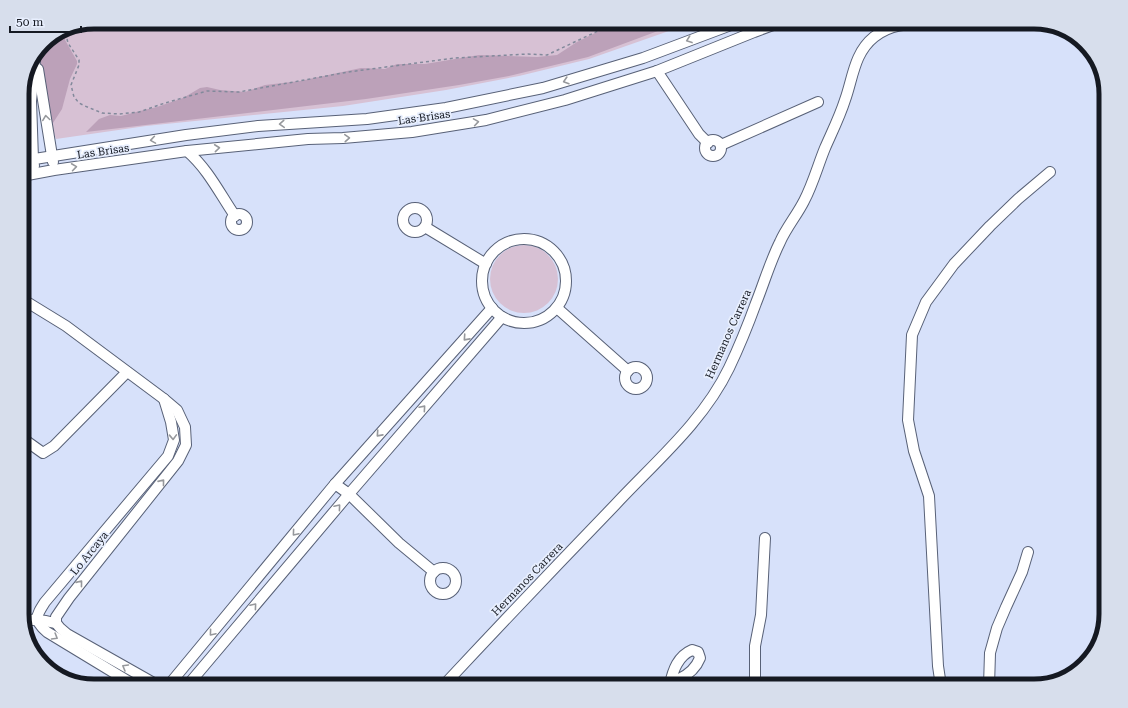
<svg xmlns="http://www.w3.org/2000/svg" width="1128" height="708" font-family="'Roboto Serif',serif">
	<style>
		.green { fill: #d7c1d4 }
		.forest { fill: #bca1b9 }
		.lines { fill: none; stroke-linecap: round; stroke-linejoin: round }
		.minor-casing { stroke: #586177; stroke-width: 12 }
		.path { stroke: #82899b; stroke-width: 1.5; stroke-dasharray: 3 3; stroke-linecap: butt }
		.minor { stroke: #fff; stroke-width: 10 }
		.oneway { stroke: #96989c }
		.labels { text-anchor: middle; stroke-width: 3.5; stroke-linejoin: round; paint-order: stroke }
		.street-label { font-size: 11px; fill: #151922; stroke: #e8effe }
		.rim { fill: none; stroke: #151922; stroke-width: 5 }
	</style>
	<rect width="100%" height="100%" fill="#d7e1fa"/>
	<!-- green -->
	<g class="green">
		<polygon points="94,22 690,22 666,32 589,59 519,76 446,90 343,106 146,126 56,139 50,124 43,43 67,27"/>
		<circle cx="524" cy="279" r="34"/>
	</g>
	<!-- forest -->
	<g class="forest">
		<polygon points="612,22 682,22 588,57 509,76 459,85 366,99 86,132 99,119 110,115 121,116 140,111 157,107 183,98 200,88 207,87 220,90 245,92 265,85 300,81 361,68 385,69 397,64 425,64 479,55 537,57 557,55 577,42 605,28"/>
		<polygon points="65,28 65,40 77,61 77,64 70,79 62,109 51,126 38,55 43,43"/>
	</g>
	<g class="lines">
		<defs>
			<g id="minor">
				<polyline points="38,69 53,162"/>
				<polyline points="657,71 699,134 708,143"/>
				<circle cx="713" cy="148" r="8"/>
				<polyline points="721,145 818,102"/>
				<path d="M187 151C208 169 220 194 235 216"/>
				<polyline points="22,161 186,135 258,126 367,119 446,108 543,88 643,58 739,22"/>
				<polyline points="34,166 33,159 31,101 35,60"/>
				<polyline points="22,176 54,170 187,151 308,139 343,138 412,132 486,120 565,100 657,71 754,32 781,22"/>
				<circle cx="415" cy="220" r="12"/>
				<circle cx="239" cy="222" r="8"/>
				<polyline points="425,227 486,264"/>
				<circle cx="524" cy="281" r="42"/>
				<polyline points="22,299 66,326 164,399 177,410 185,427 186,445 178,461 69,598 56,617 56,623 60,628 67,634 159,686"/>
				<polyline points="557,308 628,371"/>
				<circle cx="636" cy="378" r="11"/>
				<polyline points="22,438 43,453 54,446 127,372"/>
				<polyline points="335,484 349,494 399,543 434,572"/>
				<circle cx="443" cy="581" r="13"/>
				<path d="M23 621C34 618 44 621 56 623"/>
				<path d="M136 686 47 632C33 620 36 616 45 602L168 456 174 440 171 422 164 399"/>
				<polyline points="168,686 335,484 492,308"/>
				<polyline points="187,686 349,494 502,317"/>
				<path d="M443 686C500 625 557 565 615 505 655 462 703 422 729 368 739 347 748 325 756 303 764 283 770 262 780 242 786 228 797 215 804 201 813 184 818 165 825 148 832 132 840 116 845 100 853 78 854 53 874 37 891 24 906 24 927 24 935 24 942 24 949 22"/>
				<path d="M668 686C671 683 675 681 679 679 690 674 696 668 700 658L698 652 692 650C678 656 673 670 670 684"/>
				<polyline points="755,686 755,646 761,615 765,538"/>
				<polyline points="941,686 938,666 929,496 914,451 908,420 912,335 926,302 954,264 990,226 1018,199 1050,172"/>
				<polyline points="989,686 990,653 997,628 1006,607 1022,572 1028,552"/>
			</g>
		</defs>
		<!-- minor casing -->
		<use href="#minor" class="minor-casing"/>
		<!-- path -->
		<polyline class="path" points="67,27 67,39 68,43 79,60 79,65 71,85 74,97 79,103 85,106 102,113 119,114 139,112 165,103 207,91 239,92 348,72 455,58 528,54 547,55 617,22"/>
		<!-- minor -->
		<use href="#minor" class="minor"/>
	</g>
	<!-- one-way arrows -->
	<defs><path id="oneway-chevron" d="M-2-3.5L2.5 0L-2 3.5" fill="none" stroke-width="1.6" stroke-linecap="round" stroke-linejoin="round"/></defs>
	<g class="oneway">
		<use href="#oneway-chevron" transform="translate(689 40) rotate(160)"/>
		<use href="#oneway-chevron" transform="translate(566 81) rotate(163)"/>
		<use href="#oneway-chevron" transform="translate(46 118) rotate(-98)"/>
		<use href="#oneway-chevron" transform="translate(476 122) rotate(-9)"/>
		<use href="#oneway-chevron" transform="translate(282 124) rotate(176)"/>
		<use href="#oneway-chevron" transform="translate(347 138) rotate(-4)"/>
		<use href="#oneway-chevron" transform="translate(153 140) rotate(171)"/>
		<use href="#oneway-chevron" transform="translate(217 148) rotate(-6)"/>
		<use href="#oneway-chevron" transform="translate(74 167) rotate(-8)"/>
		<use href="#oneway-chevron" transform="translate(466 338) rotate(132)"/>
		<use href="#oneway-chevron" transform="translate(423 408) rotate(-49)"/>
		<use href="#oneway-chevron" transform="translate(379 434) rotate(132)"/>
		<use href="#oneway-chevron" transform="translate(173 437) rotate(88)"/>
		<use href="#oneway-chevron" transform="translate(162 482) rotate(-51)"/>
		<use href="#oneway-chevron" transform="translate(338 507) rotate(-50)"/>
		<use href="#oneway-chevron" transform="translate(295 533) rotate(130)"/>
		<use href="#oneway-chevron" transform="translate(80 583) rotate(-51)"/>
		<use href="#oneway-chevron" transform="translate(254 606) rotate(-50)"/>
		<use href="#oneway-chevron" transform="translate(212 633) rotate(130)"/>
		<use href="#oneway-chevron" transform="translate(55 637) rotate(31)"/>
		<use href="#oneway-chevron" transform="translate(125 667) rotate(-150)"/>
	</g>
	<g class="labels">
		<!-- street labels -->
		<g class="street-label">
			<text transform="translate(424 117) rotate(-8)" y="4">Las Brisas</text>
			<text transform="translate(103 151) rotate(-8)" y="4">Las Brisas</text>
			<text transform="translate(728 334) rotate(-66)" y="4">Hermanos Carrera</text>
			<text transform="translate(89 553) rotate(-51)" y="4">Lo Arcaya</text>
			<text transform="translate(527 579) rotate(-46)" y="4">Hermanos Carrera</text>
		</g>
	</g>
	<!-- crop -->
	<path d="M0 0H1128V708H0ZM94 29H1034A65 65 0 0 1 1099 94V614A65 65 0 0 1 1034 679H94A65 65 0 0 1 29 614V94A65 65 0 0 1 94 29Z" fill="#d7deec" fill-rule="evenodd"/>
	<path class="rim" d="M94 29H1034A65 65 0 0 1 1099 94V614A65 65 0 0 1 1034 679H94A65 65 0 0 1 29 614V94A65 65 0 0 1 94 29Z"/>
	<!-- scale -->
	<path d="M10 26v6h71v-6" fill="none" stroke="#151922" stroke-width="2"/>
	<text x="16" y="26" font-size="12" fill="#151922" stroke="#e8effe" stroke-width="3" paint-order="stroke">50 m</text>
</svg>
